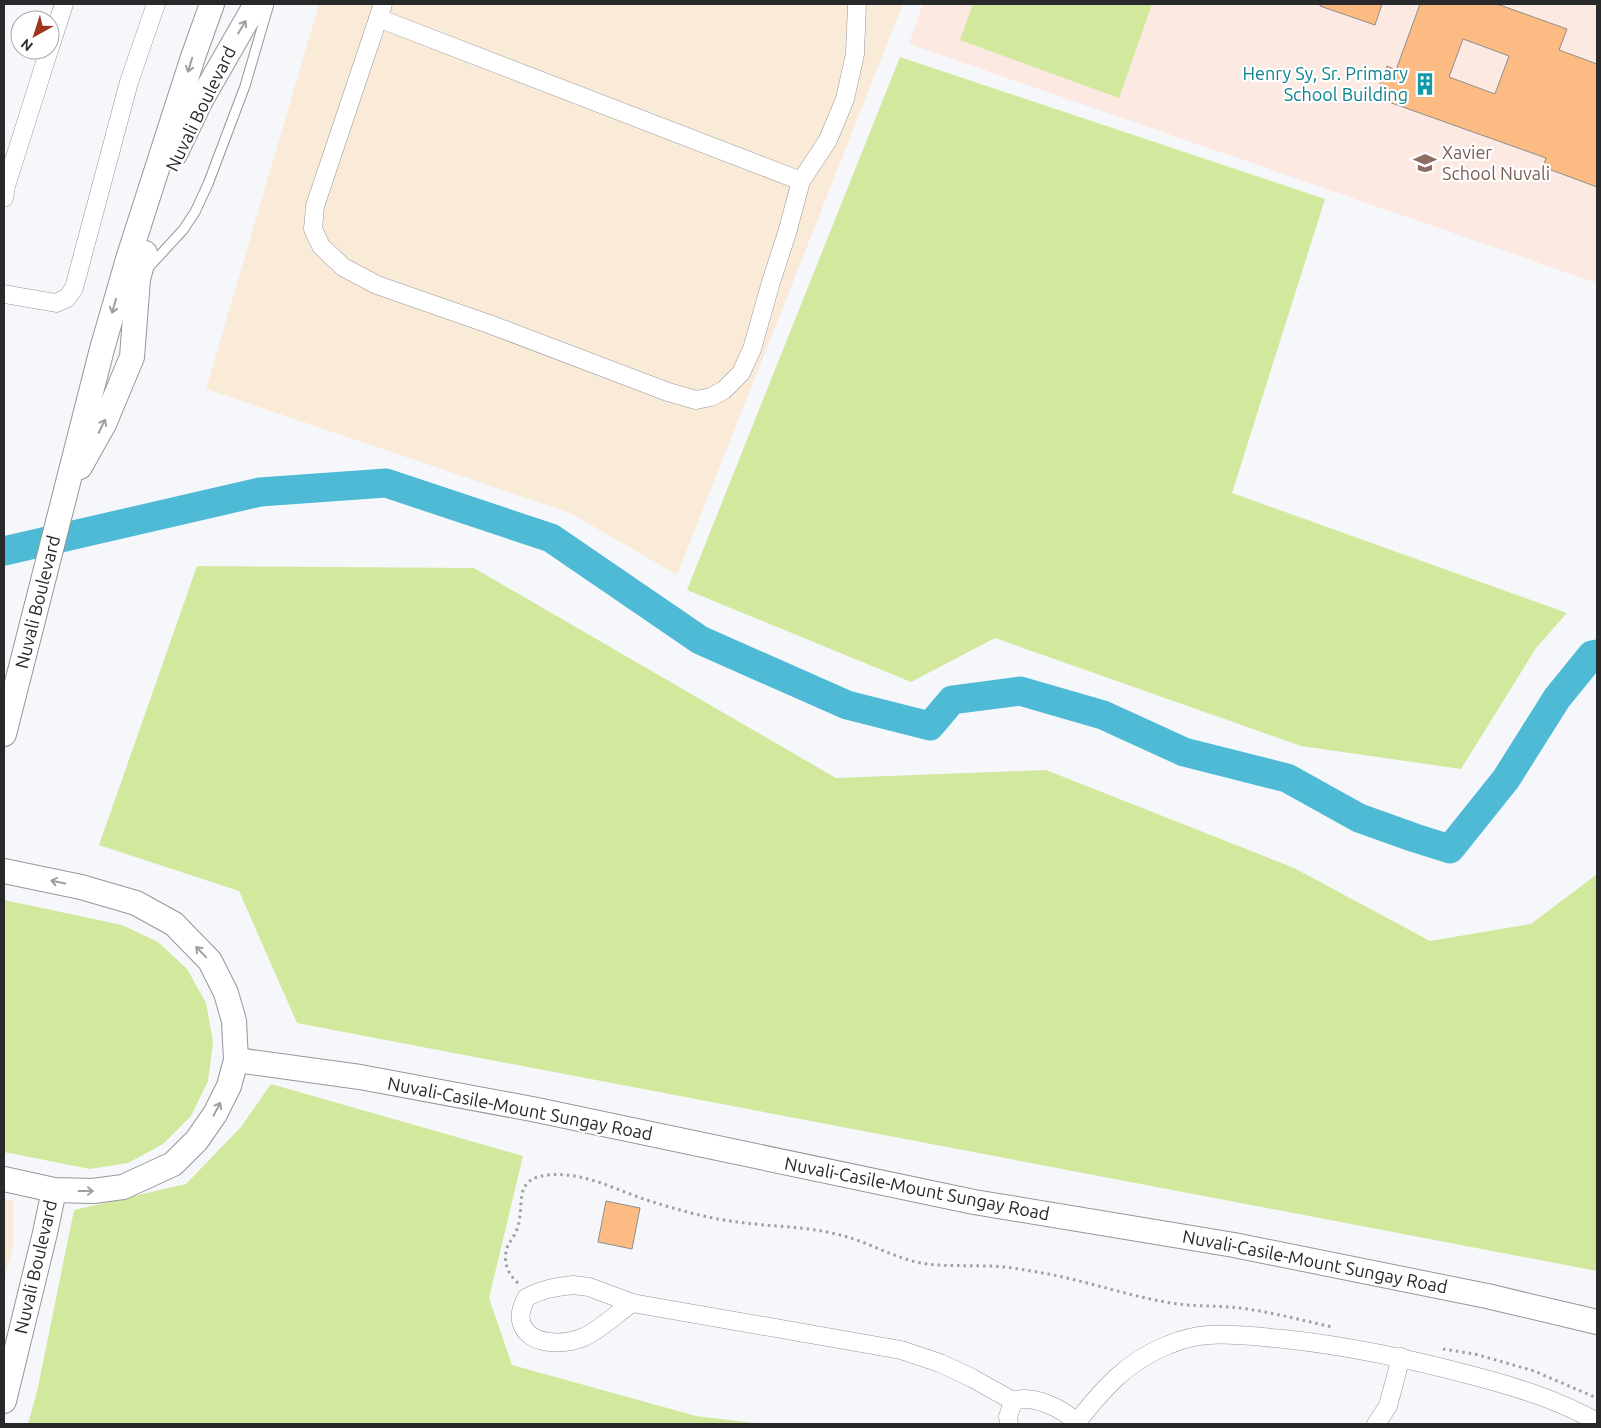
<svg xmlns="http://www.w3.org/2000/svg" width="1601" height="1428" font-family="Ubuntu,sans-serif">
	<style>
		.commercial { fill: #faebd8 }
		.education { fill: #fce9e1 }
		.green { fill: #d2e89d }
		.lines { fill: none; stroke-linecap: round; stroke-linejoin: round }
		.river { stroke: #4fbad5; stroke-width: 29 }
		.building { fill: #fbbb82; stroke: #908d8b; fill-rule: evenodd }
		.lane-casing { stroke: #95979a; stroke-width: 11 }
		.street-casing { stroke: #95979a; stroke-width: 19 }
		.secondary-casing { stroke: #95979a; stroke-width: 26 }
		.path { stroke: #9ea0a2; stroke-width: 3; stroke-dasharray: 2.5 4; stroke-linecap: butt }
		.lane { stroke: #fff; stroke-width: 9 }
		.street { stroke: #fff; stroke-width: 18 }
		.secondary { stroke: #fff; stroke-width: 24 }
		.oneway { stroke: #9e9f9f }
		.labels { text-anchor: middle; stroke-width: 4.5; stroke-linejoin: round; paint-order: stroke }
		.culture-label { font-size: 18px; fill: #0d838f; stroke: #fff; text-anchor: end }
		.street-label { font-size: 18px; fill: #28292a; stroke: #fff }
		.education-label { font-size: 18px; fill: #785e54; stroke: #fff; text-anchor: start }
	</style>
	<rect width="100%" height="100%" fill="#f5f7fb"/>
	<!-- commercial -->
	<g class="commercial">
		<polygon points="319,4 903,4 677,575 570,513 206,389"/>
		<polygon points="4,1199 13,1201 13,1247 4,1280"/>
	</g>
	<!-- education -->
	<polygon class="education" points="923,4 1597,4 1597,283 909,44"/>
	<!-- green -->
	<g class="green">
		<polygon points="973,4 1152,4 1119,98 960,40"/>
		<polygon points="900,57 1325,199 1232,493 1567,613 1536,648 1461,769 1301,746 995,638 911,682 687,590"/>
		<polygon points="197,566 474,568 836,778 1046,770 1294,868 1430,941 1531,924 1597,874 1597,1271 297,1023 239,891 99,845"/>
		<polygon points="4,900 122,925 158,942 187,969 206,1003 213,1042 208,1081 191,1116 163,1144 128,1163 90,1169 4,1152"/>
		<polygon points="271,1084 523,1156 489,1298 512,1365 696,1416 762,1424 28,1424 38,1387 74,1210 186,1184 241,1127"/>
	</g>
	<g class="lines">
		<!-- river -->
		<polyline class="river" points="4,551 260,492 386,483 551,538 700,640 847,705 930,726 952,700 1020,691 1103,715 1184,752 1287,778 1359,818 1415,838 1450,849 1506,779 1557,698 1592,655 1597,654"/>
	</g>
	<!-- building -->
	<g class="building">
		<polygon points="1320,4 1382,4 1375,25 1320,6"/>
		<path d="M1420 4H1497L1567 29 1559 50 1597 64V187L1543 167 1546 158 1386 101 1388 95 1377 92 1387 66 1396 70ZM1463 39 1509 56 1495 94 1449 77Z"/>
		<polygon points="606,1201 640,1208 632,1249 598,1242"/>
	</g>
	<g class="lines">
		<defs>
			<polyline id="lane" points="148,268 183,230 195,212 208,184 245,86 269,4"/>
			<g id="street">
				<polyline points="383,4 315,206 313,229 321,246 343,267 377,285 489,324 668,392 696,400 711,397 724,390 741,373 752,349 771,282 787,233 801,181 828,140 845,99 855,54 857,4"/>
				<polyline points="378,18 801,181"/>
				<polyline points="50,47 64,4"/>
				<polyline points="4,198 6,186 49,50"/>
				<polyline points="4,294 56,303 67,298 74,288 129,82 156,4"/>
				<path d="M573 1285 589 1287 632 1303C617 1313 600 1330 584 1337 565 1345 527 1347 521 1321 519 1314 523 1305 526 1298 541 1289 556 1287 573 1285Z"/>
				<path d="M632 1303 901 1350 940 1363 972 1378 1013 1401C1034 1393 1064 1410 1079 1424"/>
				<path d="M1077 1422C1103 1389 1127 1361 1168 1345 1180 1340 1195 1336 1208 1335 1233 1333 1259 1337 1284 1339 1348 1346 1411 1359 1474 1376 1516 1387 1559 1400 1597 1422"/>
				<polyline points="1009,1424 1008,1417 1013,1401"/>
				<polyline points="1376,1424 1388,1406 1401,1357"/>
			</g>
			<g id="secondary">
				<polyline points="175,154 201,100 256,4"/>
				<polyline points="80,467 104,424 132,357 138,279 145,253"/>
				<polyline points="4,734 102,349 128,259 193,57 212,4"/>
				<polyline points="4,871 81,887 136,903 174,924 210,961 226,993 234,1021 236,1060 229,1086 215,1114 197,1140 173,1164 123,1187 93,1191 54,1190 4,1179"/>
				<polyline points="236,1060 360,1077 532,1109 974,1202 1234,1245 1487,1296 1597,1322"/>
				<polyline points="4,1401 45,1233 54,1190"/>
			</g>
		</defs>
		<!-- lane casing -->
		<use href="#lane" class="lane-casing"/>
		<!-- street casing -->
		<use href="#street" class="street-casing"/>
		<!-- secondary casing -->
		<use href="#secondary" class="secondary-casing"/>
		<!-- path -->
		<g class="path">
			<path d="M518 1283C507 1273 502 1260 508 1245 511 1240 515 1235 517 1229 526 1205 511 1179 548 1175 586 1171 621 1193 656 1203 682 1211 711 1219 738 1222 771 1227 804 1226 836 1234 864 1240 888 1255 916 1262 939 1267 962 1265 986 1266 1003 1266 1020 1269 1037 1272 1080 1279 1122 1294 1165 1302 1190 1307 1215 1305 1240 1308 1271 1312 1301 1320 1332 1327"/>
			<polyline points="1443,1349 1475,1354 1534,1371 1597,1398"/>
		</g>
		<!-- lane -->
		<use href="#lane" class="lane"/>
		<!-- street -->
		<use href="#street" class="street"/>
		<!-- secondary -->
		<use href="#secondary" class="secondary"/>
	</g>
	<!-- one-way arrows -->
	<defs><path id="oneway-shaft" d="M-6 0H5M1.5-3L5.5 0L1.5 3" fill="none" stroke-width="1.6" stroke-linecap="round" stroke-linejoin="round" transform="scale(1.25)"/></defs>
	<g class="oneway">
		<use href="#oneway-shaft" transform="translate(242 27) rotate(-59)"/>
		<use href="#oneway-shaft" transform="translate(190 65) rotate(107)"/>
		<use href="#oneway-shaft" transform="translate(114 306) rotate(106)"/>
		<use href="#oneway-shaft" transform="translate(102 426) rotate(-64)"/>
		<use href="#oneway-shaft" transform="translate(58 882) rotate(-168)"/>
		<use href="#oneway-shaft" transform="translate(201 952) rotate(-134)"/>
		<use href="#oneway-shaft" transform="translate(217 1109) rotate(-62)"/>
		<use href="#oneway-shaft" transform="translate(86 1191)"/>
	</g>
	<!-- icons -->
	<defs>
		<symbol id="building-bare" viewBox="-9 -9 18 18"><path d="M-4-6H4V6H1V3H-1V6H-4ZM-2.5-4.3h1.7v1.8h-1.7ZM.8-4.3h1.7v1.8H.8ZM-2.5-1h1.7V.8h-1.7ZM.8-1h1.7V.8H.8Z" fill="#0f9aa8" stroke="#fff" stroke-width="2.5" paint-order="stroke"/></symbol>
		<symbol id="school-bare" viewBox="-9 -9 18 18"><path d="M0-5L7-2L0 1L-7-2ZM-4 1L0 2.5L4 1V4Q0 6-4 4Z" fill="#8d6e63" stroke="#fff" stroke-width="2.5" paint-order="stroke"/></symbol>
	</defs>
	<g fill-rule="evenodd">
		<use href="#building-bare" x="1409" y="68" width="32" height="32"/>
		<use href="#school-bare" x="1409" y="147" width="32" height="32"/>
	</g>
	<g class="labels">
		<!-- culture labels -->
		<g class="culture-label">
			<text x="1408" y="80">Henry Sy, Sr. Primary<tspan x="1408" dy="21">School Building</tspan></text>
		</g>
		<!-- street labels -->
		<g class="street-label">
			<text transform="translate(201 109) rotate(-64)" y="6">Nuvali Boulevard</text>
			<text transform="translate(38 602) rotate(-76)" y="6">Nuvali Boulevard</text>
			<text transform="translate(520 1109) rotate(11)" y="6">Nuvali-Casile-Mount Sungay Road</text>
			<text transform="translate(917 1189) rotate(11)" y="6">Nuvali-Casile-Mount Sungay Road</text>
			<text transform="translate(1315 1262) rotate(11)" y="6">Nuvali-Casile-Mount Sungay Road</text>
			<text transform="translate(36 1267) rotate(-77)" y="6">Nuvali Boulevard</text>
		</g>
		<!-- education labels -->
		<g class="education-label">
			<text x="1442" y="159">Xavier<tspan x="1442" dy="21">School Nuvali</tspan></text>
		</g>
	</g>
	<!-- border -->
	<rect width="1601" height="1428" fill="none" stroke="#28292a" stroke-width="10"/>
	<!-- north arrow -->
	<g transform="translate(35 35) rotate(219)"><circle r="24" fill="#ffffff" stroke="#a9a9aa"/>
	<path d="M0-4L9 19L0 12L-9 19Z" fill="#9d341e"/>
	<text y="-8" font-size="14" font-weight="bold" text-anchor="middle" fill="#28292a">N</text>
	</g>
</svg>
